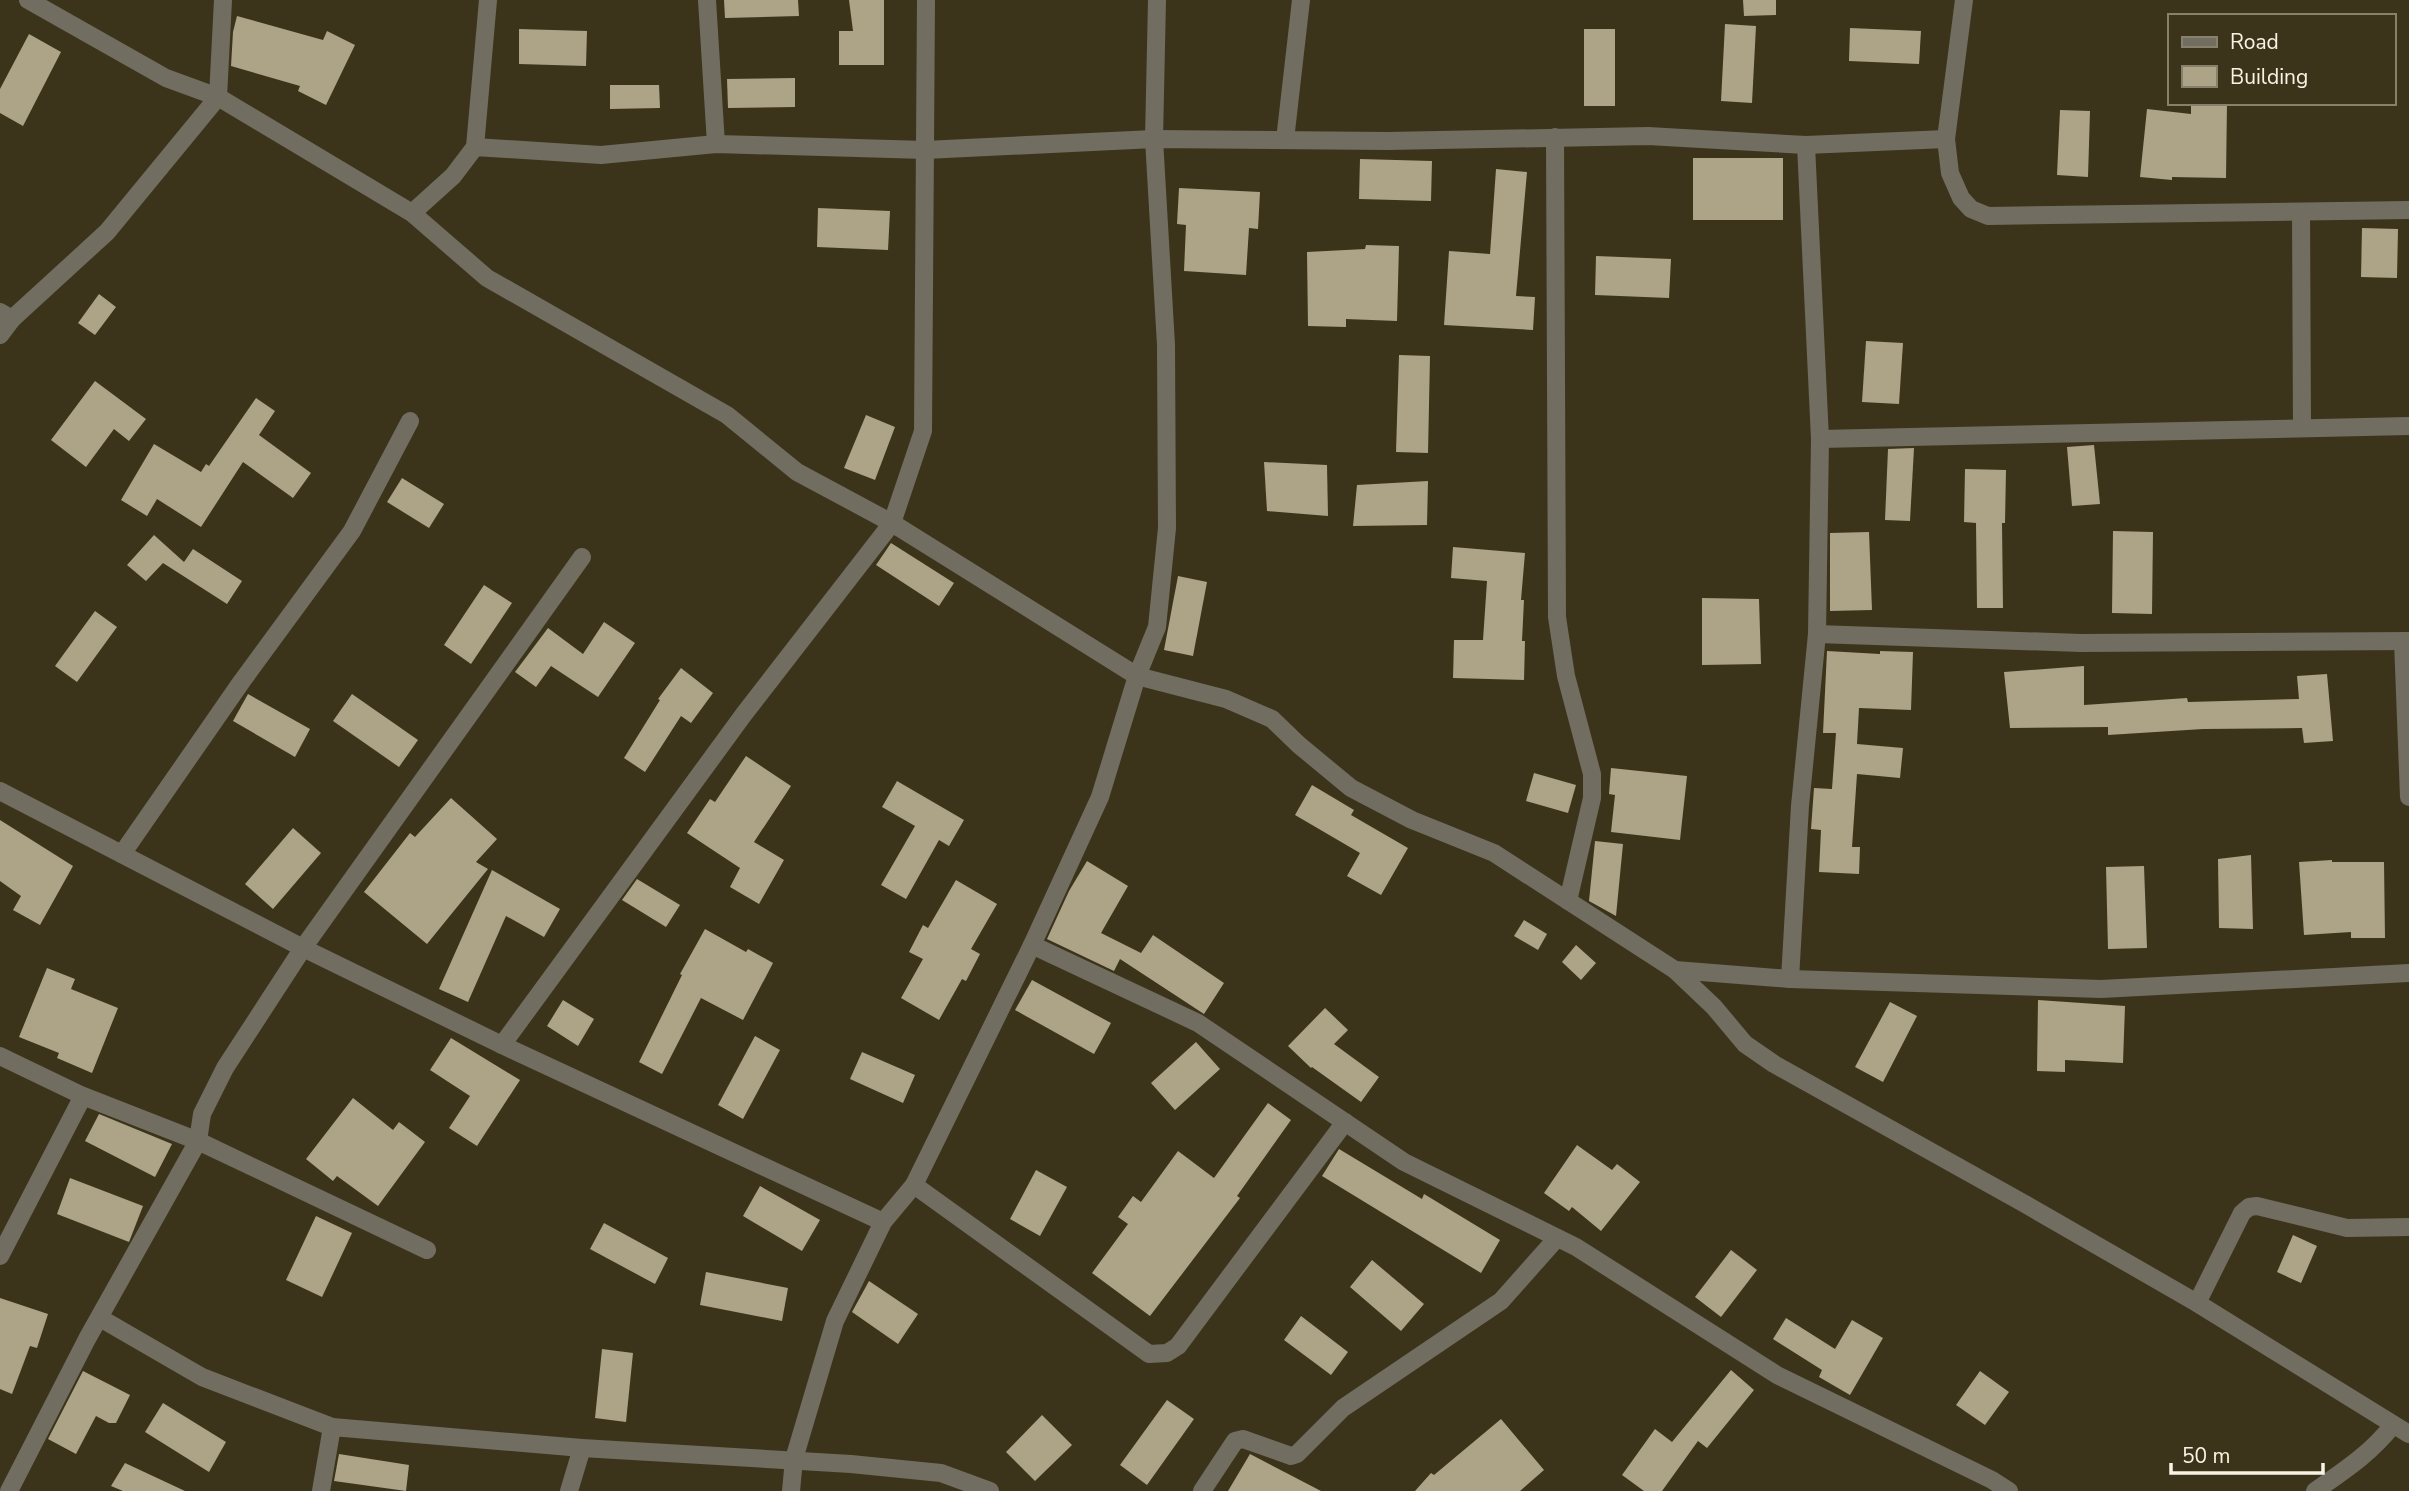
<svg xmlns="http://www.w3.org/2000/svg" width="2409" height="1491" font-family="'Nunito Sans',sans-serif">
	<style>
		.building { fill: #ada386 }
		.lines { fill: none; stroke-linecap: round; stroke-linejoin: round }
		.minor { stroke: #716d61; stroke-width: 18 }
	</style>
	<rect width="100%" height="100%" fill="#3c341a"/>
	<!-- building -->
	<g class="building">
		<polygon points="724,0 798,0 799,16 725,18"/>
		<polygon points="849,0 884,0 884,65 839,65 839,31 853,31"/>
		<polygon points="1743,0 1776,0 1776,15 1744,16"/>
		<polygon points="237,16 323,40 327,31 355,45 326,105 298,91 300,86 231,66 233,32"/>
		<polygon points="1725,24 1756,26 1752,103 1721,101"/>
		<polygon points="1850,28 1921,31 1919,64 1849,61"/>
		<polygon points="519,29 587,31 586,66 519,64"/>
		<rect x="1584" y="29" width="31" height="77"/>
		<polygon points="29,34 61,52 23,126 0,113 0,89"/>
		<polygon points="795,78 795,107 728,108 727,79"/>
		<polygon points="610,85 659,85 660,108 610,109"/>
		<polygon points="2191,103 2227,103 2226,178 2172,177 2172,180 2140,177 2147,109 2191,114"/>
		<polygon points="2060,110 2090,111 2088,177 2057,175"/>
		<rect x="1693" y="158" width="90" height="62"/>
		<polygon points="1360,159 1432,161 1431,201 1359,199"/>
		<polygon points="1496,169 1527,172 1516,296 1535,297 1533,330 1444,325 1449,251 1490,254"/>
		<polygon points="1179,188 1260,192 1258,229 1249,228 1246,275 1184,271 1186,225 1177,224"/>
		<polygon points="818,208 890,211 888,250 817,247"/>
		<polygon points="2362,228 2398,229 2397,278 2361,277"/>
		<polygon points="1366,245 1399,246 1397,321 1346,319 1346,327 1308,326 1307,252 1365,249"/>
		<polygon points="1596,256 1671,259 1669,298 1595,295"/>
		<polygon points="99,294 116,307 95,335 78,323"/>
		<polygon points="1866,341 1903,343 1899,404 1862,402"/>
		<polygon points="1399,355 1430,356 1428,453 1396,452"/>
		<polygon points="95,381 146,419 129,441 114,429 86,467 51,440"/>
		<polygon points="256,398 275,411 259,435 311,473 293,498 243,462 201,527 157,499 147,516 121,500 154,444 201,472 206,464 209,466"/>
		<polygon points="866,415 895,427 875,480 844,468"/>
		<polygon points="2094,445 2100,504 2072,506 2067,447"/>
		<polygon points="1914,448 1910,521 1885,520 1888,449"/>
		<polygon points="1264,462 1327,465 1328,516 1267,511"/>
		<polygon points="1965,469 2006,470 2005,523 2002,523 2003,608 1977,608 1976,523 1964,522"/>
		<polygon points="402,478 444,504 429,528 387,502"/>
		<polygon points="1428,481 1427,525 1353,526 1357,485"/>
		<polygon points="2113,531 2153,532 2152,614 2112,613"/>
		<polygon points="1869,532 1872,610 1830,611 1830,533"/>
		<polygon points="154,535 184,562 193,549 242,581 227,604 163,563 146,581 127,565"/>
		<polygon points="891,543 954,583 939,606 876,565"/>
		<polygon points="1453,547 1525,553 1521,600 1524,600 1522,641 1525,641 1524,680 1453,678 1454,640 1483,640 1487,581 1451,578"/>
		<polygon points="1178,576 1207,582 1193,656 1164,650"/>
		<polygon points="484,585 512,603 471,664 444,645"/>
		<polygon points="1702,598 1759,599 1761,664 1702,665"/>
		<polygon points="95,611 117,627 77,682 55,666"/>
		<polygon points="604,622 635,643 598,697 551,666 536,687 515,672 548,628 583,654"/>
		<polygon points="1827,651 1880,654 1880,651 1913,652 1911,710 1859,708 1857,744 1903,748 1900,778 1857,774 1852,847 1860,847 1859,874 1819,872 1821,830 1811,829 1814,788 1832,789 1836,733 1823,733"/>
		<polygon points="2084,666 2084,705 2187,698 2188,702 2299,699 2297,676 2327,674 2333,741 2304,743 2302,728 2203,729 2108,735 2108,727 2010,728 2004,672"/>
		<polygon points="681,668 713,693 691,723 681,716 645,772 624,758 660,700 658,699"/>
		<polygon points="248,694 310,729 295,757 233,721"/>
		<polygon points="352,694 418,740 399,767 333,721"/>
		<polygon points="746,756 791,786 754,842 784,860 759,904 730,887 740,868 687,833 710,799 715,802"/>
		<polygon points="1611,768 1687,776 1680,840 1611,832 1615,795 1609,794"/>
		<polygon points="1534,773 1576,785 1568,813 1526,801"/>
		<polygon points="897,781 964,820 949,846 939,840 906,899 881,885 915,826 882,807"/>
		<polygon points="1312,785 1354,810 1351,815 1408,848 1381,895 1347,876 1360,853 1295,815"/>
		<polygon points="451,798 497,839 476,862 488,869 427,944 364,892 410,833 415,837"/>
		<polygon points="0,820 73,866 40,925 13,910 21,896 0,881"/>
		<polygon points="293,828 321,853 273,909 245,884"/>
		<polygon points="1595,841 1623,844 1616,916 1589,901"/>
		<polygon points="2251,855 2253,929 2219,928 2218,859"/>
		<polygon points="2332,860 2332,862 2384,862 2385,938 2351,938 2351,932 2304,935 2299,862"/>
		<polygon points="1087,861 1128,886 1101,933 1141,953 1153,935 1224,983 1204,1014 1120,959 1114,971 1047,939 1069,891"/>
		<polygon points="2144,866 2147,948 2108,949 2106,867"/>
		<polygon points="492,870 560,909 544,937 506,916 468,1002 439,989"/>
		<polygon points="637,879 680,905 666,927 622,900"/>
		<polygon points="956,880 997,904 971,949 980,954 966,981 962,979 939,1020 901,998 923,959 909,952 923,925 928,928"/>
		<polygon points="1524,920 1547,934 1538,950 1514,936"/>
		<polygon points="705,929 746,952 748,949 773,963 743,1020 701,998 662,1074 639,1062 682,975 680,974"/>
		<polygon points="1576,945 1596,963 1581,980 1562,962"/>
		<polygon points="47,968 75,979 71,989 118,1008 92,1073 57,1058 59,1053 19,1037"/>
		<polygon points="1032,980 1111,1023 1094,1054 1015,1010"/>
		<polygon points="563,1000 594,1019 578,1046 547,1026"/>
		<polygon points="2038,1000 2125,1006 2123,1063 2065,1060 2065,1072 2037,1071"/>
		<polygon points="1890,1002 1917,1016 1883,1082 1855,1067"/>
		<polygon points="1325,1008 1348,1030 1334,1044 1379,1077 1361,1102 1312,1067 1311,1068 1288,1046"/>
		<polygon points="755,1036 780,1050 743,1119 718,1105"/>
		<polygon points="451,1038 520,1080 477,1146 449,1128 470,1096 430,1070"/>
		<polygon points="1196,1042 1220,1069 1175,1110 1151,1083"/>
		<polygon points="862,1052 915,1075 903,1103 850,1079"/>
		<polygon points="353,1098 393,1130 399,1122 425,1142 378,1206 337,1176 333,1181 306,1159"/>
		<polygon points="1268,1103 1291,1120 1237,1196 1240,1198 1150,1316 1092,1273 1128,1224 1118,1217 1133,1196 1141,1202 1178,1151 1214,1178"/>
		<polygon points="99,1114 172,1144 155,1177 85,1141"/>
		<polygon points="1577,1145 1612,1170 1617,1164 1640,1182 1601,1231 1572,1207 1569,1211 1544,1193"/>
		<polygon points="1339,1149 1422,1199 1424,1194 1500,1240 1481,1273 1322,1176"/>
		<polygon points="1036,1170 1067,1187 1040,1236 1010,1219"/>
		<polygon points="70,1178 143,1206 129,1242 57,1214"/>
		<polygon points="760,1186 820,1220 802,1251 743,1216"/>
		<polygon points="316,1216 352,1233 322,1297 286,1280"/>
		<polygon points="604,1223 668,1258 655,1284 590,1249"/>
		<polygon points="2293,1235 2317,1246 2301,1283 2277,1272"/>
		<polygon points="1731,1250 1757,1270 1721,1317 1695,1297"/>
		<polygon points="1372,1260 1424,1304 1401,1331 1350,1287"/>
		<polygon points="706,1272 788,1288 782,1321 700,1305"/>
		<polygon points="869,1281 918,1314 898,1344 852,1312"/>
		<polygon points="0,1298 48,1314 37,1348 30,1346 12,1394 0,1389"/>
		<polygon points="1301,1316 1348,1352 1331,1375 1284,1340"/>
		<polygon points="1786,1318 1835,1349 1852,1320 1883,1338 1850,1395 1819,1377 1822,1370 1773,1339"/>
		<polygon points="602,1349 633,1353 626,1422 595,1418"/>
		<polygon points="1731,1370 1754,1390 1707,1448 1698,1441 1662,1491 1644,1491 1622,1475 1655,1429 1672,1442"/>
		<polygon points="83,1371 130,1395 116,1423 109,1423 96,1416 76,1454 48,1439"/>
		<polygon points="1980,1371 2009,1392 1985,1425 1956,1405"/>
		<polygon points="1167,1400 1194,1419 1147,1485 1120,1465"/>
		<polygon points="163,1403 226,1442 209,1472 145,1432"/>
		<polygon points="1042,1415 1072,1445 1035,1481 1006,1452"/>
		<polygon points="1501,1419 1544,1470 1520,1491 1415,1491 1431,1473 1434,1475"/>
		<polygon points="339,1454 409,1465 406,1491 334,1481"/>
		<polygon points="1250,1454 1321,1491 1228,1491"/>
		<polygon points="125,1463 185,1491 123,1491 111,1486"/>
	</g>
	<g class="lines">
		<!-- minor -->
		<g class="minor">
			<polyline points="28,0 166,78 218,97 412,213 487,278 727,415 797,472 892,523 1137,676 1226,699 1272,719 1299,745 1351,788 1412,820 1494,853 1675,970 1714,1007 1745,1044 1774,1064 2025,1204 2197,1303 2409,1434"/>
			<polyline points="707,0 716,144"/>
			<polyline points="1964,0 1946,139 1950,173 1961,198 1971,209 1988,216 2409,210"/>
			<polyline points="1555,137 1557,617 1566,676 1592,774 1592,798 1568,901"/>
			<polyline points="1285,140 1301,0"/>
			<polyline points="475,147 488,0"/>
			<polyline points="2301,212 2302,428"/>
			<polyline points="412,213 453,176 475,147 601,155 716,144 925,150 1154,139 1388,141 1648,136 1806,145 1946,139"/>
			<polyline points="0,312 12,319 0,335"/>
			<polyline points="12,319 107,232 218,97 223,0"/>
			<polyline points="1820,439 2409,426"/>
			<polyline points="1817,634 2081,643 2409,641"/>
			<polyline points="2403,641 2409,797"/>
			<polyline points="0,791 303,948 502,1045 883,1222"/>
			<polyline points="122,854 242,681 352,531 410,421"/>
			<polyline points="1032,945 1198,1023 1404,1162 1576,1247 1777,1375 1992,1480 2009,1491"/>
			<polyline points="1675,970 1790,979 2101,989 2409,973"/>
			<polyline points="1790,979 1800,806 1817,634 1820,439 1806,145"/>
			<polyline points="502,1045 744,714 892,523 923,431 926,0"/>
			<polyline points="0,1056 83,1096 198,1141 427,1250"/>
			<polyline points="914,1185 1149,1354 1167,1353 1178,1346 1345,1122"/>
			<polyline points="0,1256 83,1096"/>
			<polyline points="2197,1303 2242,1213 2249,1207 2257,1206 2347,1228 2409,1227"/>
			<polyline points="100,1318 202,1377 332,1427 582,1448 851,1464 941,1473 990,1491"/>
			<polyline points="9,1491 87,1339 198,1141 202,1114 225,1068 303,948 582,557"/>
			<polyline points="321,1491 332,1427"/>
			<polyline points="569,1491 582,1448"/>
			<polyline points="791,1491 794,1459 835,1321 883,1222 914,1185 1032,945 1100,797 1137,676 1157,627 1167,528 1166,345 1154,139 1157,0"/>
			<polyline points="1202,1491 1235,1441 1243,1439 1291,1456 1297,1454 1343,1408 1501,1301 1557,1238"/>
			<path d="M2315 1491C2345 1470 2370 1454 2393 1425"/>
		</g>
	</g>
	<!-- legend -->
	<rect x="2168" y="14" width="228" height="91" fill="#3c341a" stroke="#87806b" stroke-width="2"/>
	<rect x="2182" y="37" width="35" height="10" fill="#716d61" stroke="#87806b" stroke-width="2"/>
	<text x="2230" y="49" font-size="21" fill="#f8f3e4">Road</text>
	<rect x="2182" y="66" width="35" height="21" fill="#ada386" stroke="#87806b" stroke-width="2"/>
	<text x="2230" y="84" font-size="21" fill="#f8f3e4">Building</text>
	<!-- scale -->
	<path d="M2171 1463v10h152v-10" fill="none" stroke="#f8f3e4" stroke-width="3.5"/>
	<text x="2182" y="1463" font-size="21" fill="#f8f3e4" stroke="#3c341a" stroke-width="5" paint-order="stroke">50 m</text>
</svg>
